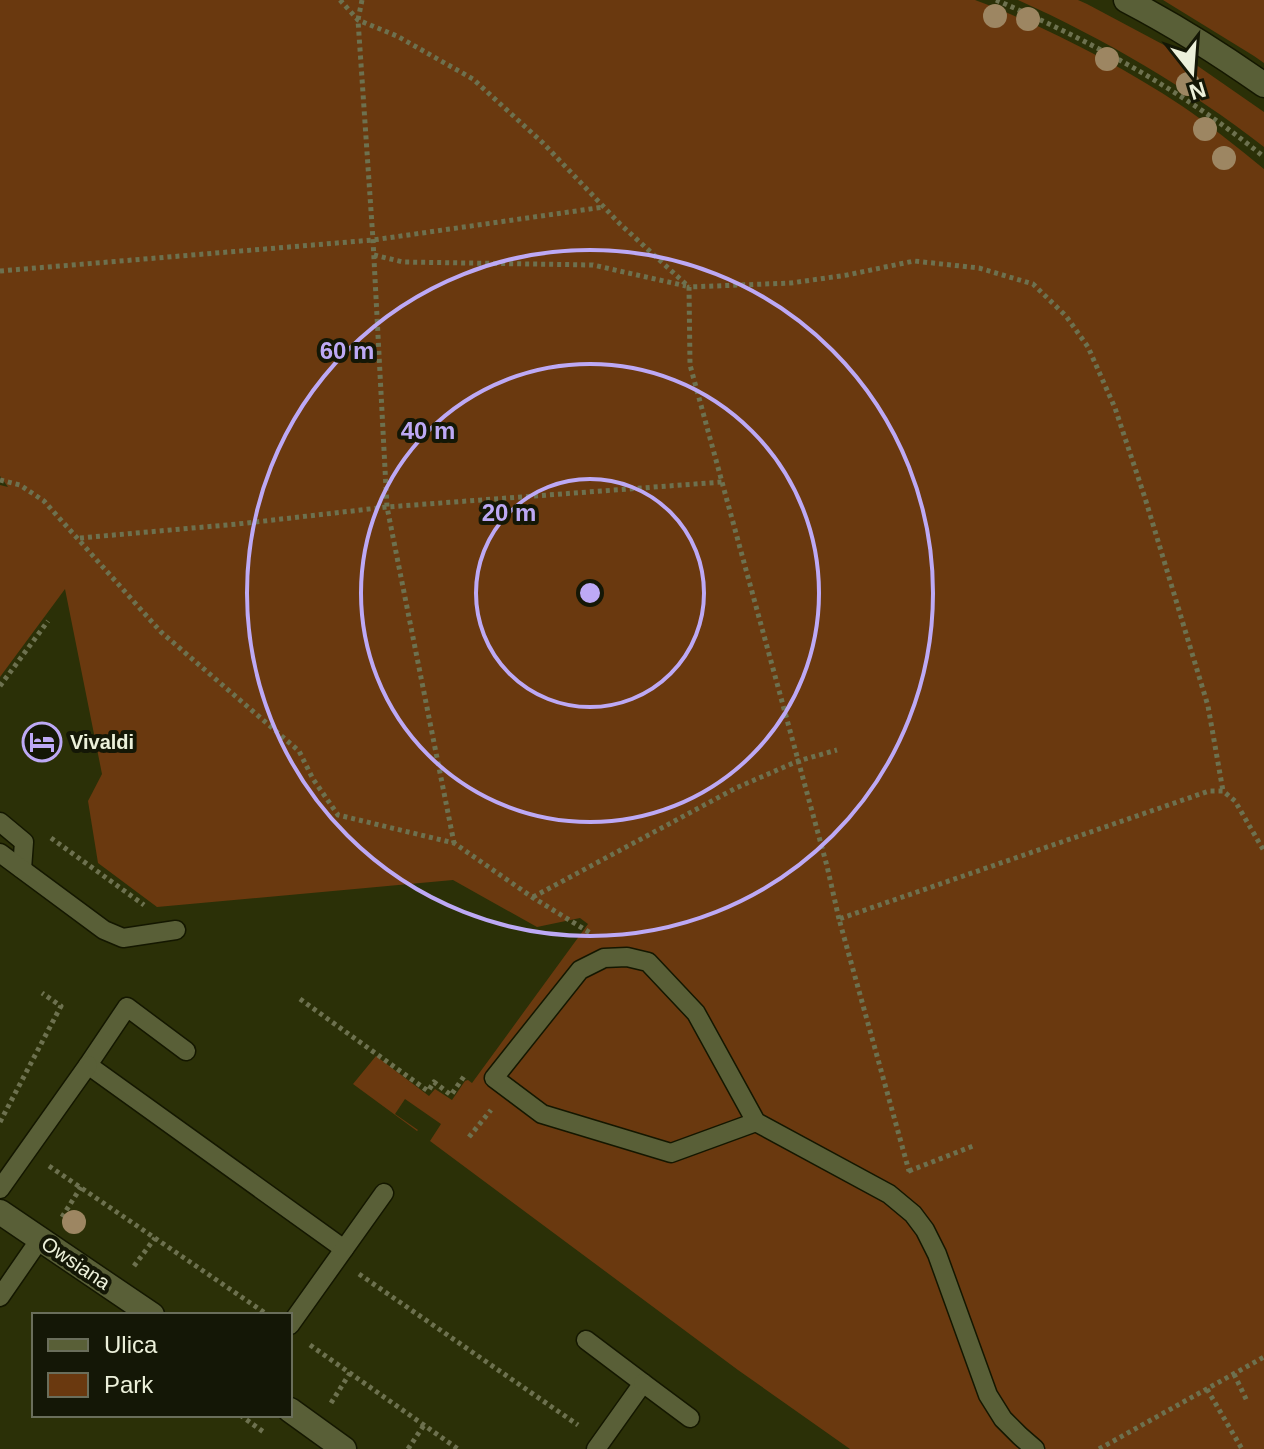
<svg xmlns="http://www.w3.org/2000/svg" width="1264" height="1449" font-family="Arial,sans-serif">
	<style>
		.green { fill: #6a390f }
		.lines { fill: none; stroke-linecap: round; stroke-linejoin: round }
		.lane-casing { stroke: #141700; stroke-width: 21 }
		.street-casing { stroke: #141700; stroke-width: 27 }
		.secondary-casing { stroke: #141700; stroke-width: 27 }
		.path { stroke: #6d714f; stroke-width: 5; stroke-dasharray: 4 4; stroke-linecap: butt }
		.lane { stroke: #595f37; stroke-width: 18 }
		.street { stroke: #595f37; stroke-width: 24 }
		.secondary { stroke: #595f37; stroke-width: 24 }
		.tree { fill: #9d8662 }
		.ring { fill: none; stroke: #bda9f5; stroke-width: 4 }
		.labels { text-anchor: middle; stroke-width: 8; stroke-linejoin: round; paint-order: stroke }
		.poi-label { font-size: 20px; font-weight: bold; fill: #ecf0da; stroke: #141706; text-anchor: start }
		.street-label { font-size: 20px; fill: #ecf0da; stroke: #141706 }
		.centre { fill: #bda9f5; stroke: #141706; stroke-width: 4 }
		.ring-label { font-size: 24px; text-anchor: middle; font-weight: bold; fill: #bda9f5; stroke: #141706; stroke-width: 8; stroke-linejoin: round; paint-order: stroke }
	</style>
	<rect width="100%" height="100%" fill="#2b3007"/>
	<!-- green -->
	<g class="green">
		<path d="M0 0H975C1044 26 1120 65 1182 106 1210 125 1237 147 1264 169V1449H850L738 1370 430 1141 441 1124 405 1099 395 1114 418 1130 417 1131 353 1084 376 1056 429 1096 435 1089 452 1100 465 1081 468 1080 472 1083 588 924 580 918 537 927 453 880 157 907 98 863 88 801 102 774 65 589 0 677V485L8 487 0 476Z"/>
		<path d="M1018 0H1078L1087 4 1179 53 1264 112V147C1188 88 1105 39 1018 0Z"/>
		<polygon points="1163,0 1264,0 1264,63 1254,56"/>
	</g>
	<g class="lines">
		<defs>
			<g id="lane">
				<polyline points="0,822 24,842 22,869"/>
				<polyline points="0,853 104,930 123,938 176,930"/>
				<polyline points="186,1051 127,1007 88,1065 344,1249"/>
				<polyline points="756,1122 671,1153 542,1114 494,1078 580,970 604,958 627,957 648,962 696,1013 756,1122 889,1194 913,1214 925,1230 937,1254 988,1395 1003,1419 1020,1436 1035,1449"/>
				<polyline points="0,1189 88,1065"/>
				<polyline points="0,1297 40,1239"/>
				<polyline points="290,1325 384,1193"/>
				<polyline points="586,1340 643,1383 596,1449"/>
				<polyline points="643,1383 690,1418"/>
			</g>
			<g id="street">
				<polyline points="0,1212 152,1315"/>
				<polyline points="290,1410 344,1449"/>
			</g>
			<path id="secondary" d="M1126 0C1174 25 1220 54 1264 85"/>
		</defs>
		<!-- lane casing -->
		<use href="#lane" class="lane-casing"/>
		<!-- street casing -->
		<use href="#street" class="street-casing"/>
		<!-- secondary casing -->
		<use href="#secondary" class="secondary-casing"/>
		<!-- path -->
		<g class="path">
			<polyline points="340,0 358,20 397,36 473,79 543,143 620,224 689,287"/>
			<polyline points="362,0 358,20 373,240 387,507 454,843"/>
			<path d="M996 0C1091 41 1184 91 1264 157"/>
			<polyline points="374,255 403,262 593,265 686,286"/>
			<polyline points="0,271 373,240 604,207"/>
			<polyline points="0,480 20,485 44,501 161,632 299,751 313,779 338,815 454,843 532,897 592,934"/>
			<polyline points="80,538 238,524 387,507 722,482"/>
			<polyline points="0,686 48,621"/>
			<polyline points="51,838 144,905"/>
			<polyline points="533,897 736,788 798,761 837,750"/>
			<polyline points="839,919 827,866 690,365 689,287 791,283 847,275 914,261 979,268 1033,284 1066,316 1088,347 1115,408 1145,498 1208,706 1223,791"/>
			<polyline points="300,999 428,1091 434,1082 451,1095 465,1075"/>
			<polyline points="0,1122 61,1006 42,993"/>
			<polyline points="469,1137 491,1110"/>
			<polyline points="49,1166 265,1313"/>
			<polyline points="909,1171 973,1146"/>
			<polyline points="908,1172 909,1171 839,919 1209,791 1223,791 1235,801 1264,851"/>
			<polyline points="62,1217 81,1187"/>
			<polyline points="134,1266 155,1238"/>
			<polyline points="359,1274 578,1425"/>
			<polyline points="310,1345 458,1449"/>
			<polyline points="1234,1374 1247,1401"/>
			<polyline points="1207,1389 1242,1449"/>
			<polyline points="331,1403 350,1373"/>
			<polyline points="240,1415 265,1433"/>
			<polyline points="408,1449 424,1425"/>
			<polyline points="1099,1449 1264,1357"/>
		</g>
		<!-- lane -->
		<use href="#lane" class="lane"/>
		<!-- street -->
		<use href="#street" class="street"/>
		<!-- secondary -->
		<use href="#secondary" class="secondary"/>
	</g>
	<!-- trees -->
	<g class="tree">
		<circle cx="995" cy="16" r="12"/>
		<circle cx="1028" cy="19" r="12"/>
		<circle cx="1107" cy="59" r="12"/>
		<circle cx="1188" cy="84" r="12"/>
		<circle cx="1205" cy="129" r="12"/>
		<circle cx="1224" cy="158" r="12"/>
		<circle cx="74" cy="1222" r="12"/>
	</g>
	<!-- distance rings -->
	<g class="ring">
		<circle cx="590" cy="593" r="114"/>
		<circle cx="590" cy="593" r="229"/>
		<circle cx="590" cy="593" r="343"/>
	</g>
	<!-- icons -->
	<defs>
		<symbol id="hotel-ring" viewBox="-11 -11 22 22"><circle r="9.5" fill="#141706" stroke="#bda9f5" stroke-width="1.5"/><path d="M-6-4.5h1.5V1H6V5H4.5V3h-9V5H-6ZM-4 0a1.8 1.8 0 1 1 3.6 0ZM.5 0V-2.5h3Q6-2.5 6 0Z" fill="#bda9f5"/></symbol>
	</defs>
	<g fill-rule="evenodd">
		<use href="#hotel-ring" x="20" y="720" width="44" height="44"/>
	</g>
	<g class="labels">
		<!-- poi labels -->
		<g class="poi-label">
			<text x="70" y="749">Vivaldi</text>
		</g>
		<!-- street labels -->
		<g class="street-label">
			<text transform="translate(76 1263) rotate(34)" y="7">Owsiana</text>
		</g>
	</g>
	<circle cx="590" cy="593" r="12" class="centre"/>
	<g class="ring-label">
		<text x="347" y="359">60 m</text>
		<text x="428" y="439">40 m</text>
		<text x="509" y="521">20 m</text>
	</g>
	<!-- legend -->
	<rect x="32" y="1313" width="260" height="104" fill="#141706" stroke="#6a6e5b" stroke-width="2"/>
	<rect x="48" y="1339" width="40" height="12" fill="#595f37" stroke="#6a6e5b" stroke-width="2"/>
	<text x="104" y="1353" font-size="24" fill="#ecf0da">Ulica</text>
	<rect x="48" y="1373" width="40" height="24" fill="#6a390f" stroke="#6a6e5b" stroke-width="2"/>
	<text x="104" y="1393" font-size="24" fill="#ecf0da">Park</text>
	<!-- north arrow -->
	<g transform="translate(1192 72) rotate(163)" stroke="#141706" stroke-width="6" paint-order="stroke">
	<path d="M0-6L14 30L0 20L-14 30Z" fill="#ecf0da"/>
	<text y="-12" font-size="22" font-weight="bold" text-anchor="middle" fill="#ecf0da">N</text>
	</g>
</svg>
